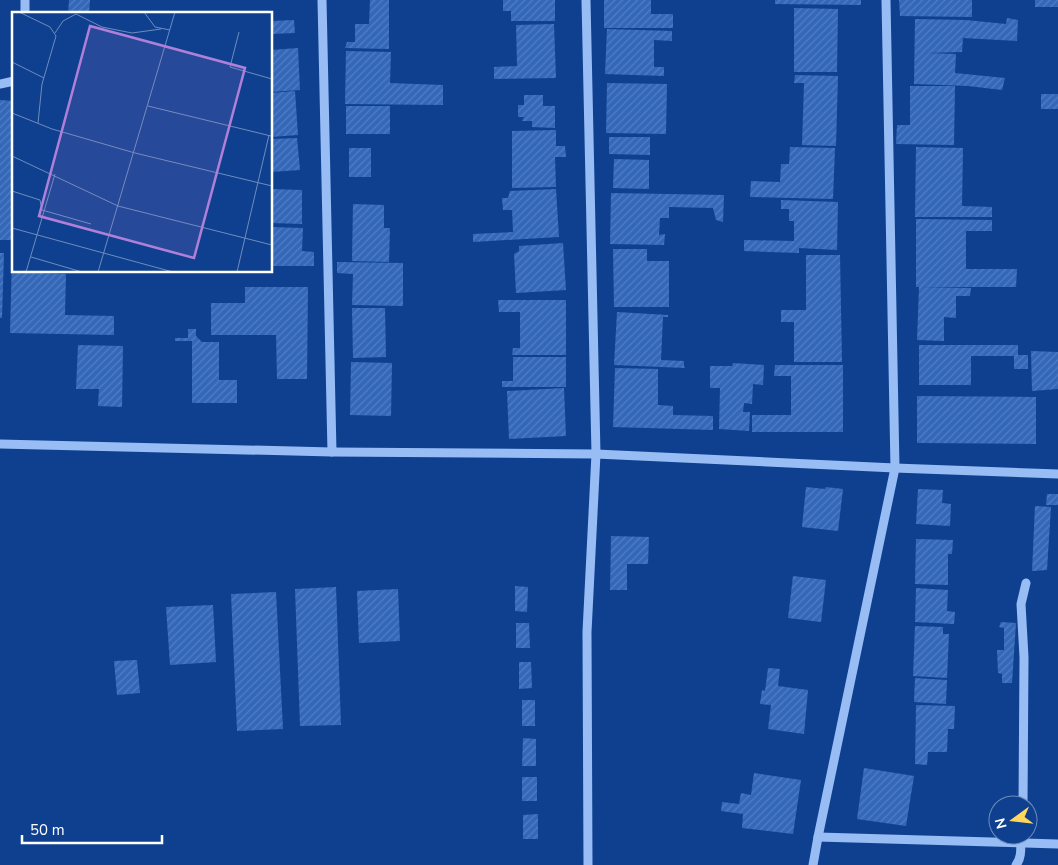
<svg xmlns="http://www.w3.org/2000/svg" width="1058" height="865" font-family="'Nunito Sans',sans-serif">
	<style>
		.building { fill: url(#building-hatch) }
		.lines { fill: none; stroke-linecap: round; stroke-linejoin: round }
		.minor { stroke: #98bdf4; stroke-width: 9 }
		.inset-road { fill: none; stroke: #6f8cbc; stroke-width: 1 }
		.view { fill: #b080d9; fill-opacity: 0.15; stroke: #b080d9; stroke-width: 2.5 }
		.inset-edge { fill: none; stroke: #fff; stroke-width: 2.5 }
	</style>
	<defs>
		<pattern id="building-hatch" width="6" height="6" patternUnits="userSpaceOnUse" patternTransform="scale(1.25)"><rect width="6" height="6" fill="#3367b8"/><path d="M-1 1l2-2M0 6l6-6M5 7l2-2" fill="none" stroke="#527ec3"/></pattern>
	</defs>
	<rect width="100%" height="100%" fill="#0f4090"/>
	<!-- building -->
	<g class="building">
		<polygon points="69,0 90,0 89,14 68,14"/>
		<polygon points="370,0 389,0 389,49 345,48 347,42 355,42 355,24 369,24"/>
		<polygon points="503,0 555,0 555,21 511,21 511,11 503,11"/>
		<polygon points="604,0 651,0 651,14 673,14 673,28 604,28"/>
		<polygon points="775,0 861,0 861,5 775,4"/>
		<polygon points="899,0 972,0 972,17 900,16"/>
		<rect x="1035" y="0" width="23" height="7"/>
		<polygon points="794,8 838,9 837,72 794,72"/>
		<polygon points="1007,18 1018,20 1017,41 963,38 962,52 926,53 956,54 955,73 1005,78 1002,90 968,86 914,84 915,19 966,20 1006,24"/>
		<polygon points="294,20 295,33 271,34 271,21"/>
		<polygon points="554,24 556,78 494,79 494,67 517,66 516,25"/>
		<polygon points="607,29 672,31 672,41 654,40 654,67 664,67 664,76 605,74"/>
		<polygon points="298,48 300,90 271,92 271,50"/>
		<polygon points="346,51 391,52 390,83 443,85 443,105 345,104"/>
		<polygon points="795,75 838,76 836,146 802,145 804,83 794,83"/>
		<polygon points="607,83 667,84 666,134 606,133"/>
		<polygon points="910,86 955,86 954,145 896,144 897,125 910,125"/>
		<polygon points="295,91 298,135 271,137 271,93"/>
		<rect x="1041" y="94" width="17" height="15"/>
		<polygon points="524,95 543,95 543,106 555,106 555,128 532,127 532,121 522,121 524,117 518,117 518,105 524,105"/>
		<polygon points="0,100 14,101 14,240 0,240"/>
		<rect x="346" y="106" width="44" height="28"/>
		<polygon points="556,130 556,146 565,146 566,157 555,157 556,187 512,188 512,131"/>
		<polygon points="609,137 650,137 650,155 609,154"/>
		<polygon points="297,138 300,170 271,172 271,139"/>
		<polygon points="790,147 835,148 833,199 750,197 751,181 780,182 781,164 789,164"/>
		<polygon points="916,147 963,148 962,206 992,207 992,217 915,217"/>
		<rect x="349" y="148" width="22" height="29"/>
		<polygon points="614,159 649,160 649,189 613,188"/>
		<polygon points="272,189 302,190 302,224 271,223"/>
		<polygon points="556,189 559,237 473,242 473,234 513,232 512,210 503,210 502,198 508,198 510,191"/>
		<polygon points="611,193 724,195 723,222 716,220 713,208 669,207 669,218 660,218 659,235 665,234 664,245 610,244"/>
		<polygon points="781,200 838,202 837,250 799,248 799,253 744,251 744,240 794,241 794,221 789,221 789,209 781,209"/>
		<polygon points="353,204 384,205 384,228 390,228 389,262 352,261"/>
		<polygon points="916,219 992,220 992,231 966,231 966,269 1017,269 1016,287 916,287"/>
		<polygon points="271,227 303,228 302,251 314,252 314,266 271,266"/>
		<polygon points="563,243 566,290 516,293 514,254 519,251 519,246"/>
		<polygon points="613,249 647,249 647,261 669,261 669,307 614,307"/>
		<polygon points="0,253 4,253 2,318 0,318"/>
		<polygon points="806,255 840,255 842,362 794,362 794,322 781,322 781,310 806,310"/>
		<polygon points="12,256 14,256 14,271 39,271 39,273 66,274 65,315 114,316 114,335 10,333"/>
		<polygon points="337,262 403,263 403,306 352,305 353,274 337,273"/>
		<polygon points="245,287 308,287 307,379 277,379 276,335 211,335 211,303 245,303"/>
		<polygon points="919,287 971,288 970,296 956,296 956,318 944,317 944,341 917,340"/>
		<polygon points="498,300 566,300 566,355 512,355 513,348 520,348 520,312 499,312"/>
		<polygon points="352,308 385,308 386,357 353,358"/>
		<polygon points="617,312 668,315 668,317 663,317 661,360 684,361 684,366 685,368 614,365"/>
		<polygon points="188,329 196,329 196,336 202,342 219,342 219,380 237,380 237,403 192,403 192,341 175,341 175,338 188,338"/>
		<polygon points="78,345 123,346 122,407 98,406 99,389 76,389"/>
		<polygon points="919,345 1018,345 1018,355 1028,355 1028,369 1014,369 1014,356 971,356 971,385 919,385"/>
		<polygon points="1031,351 1058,352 1058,389 1032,391"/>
		<polygon points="513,357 566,357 566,387 502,387 502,381 513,381"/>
		<polygon points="351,362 392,363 391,416 350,415"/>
		<polygon points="733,363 764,365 763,385 753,384 752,404 744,403 743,412 750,412 749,431 719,429 720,388 710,388 710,366 732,366"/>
		<polygon points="775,365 843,365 843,432 752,432 752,415 791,415 791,376 774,376"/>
		<polygon points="615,368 658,369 658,405 673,406 673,415 713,416 713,430 613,427"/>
		<polygon points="564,388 566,436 509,439 507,391"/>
		<polygon points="917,396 1036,397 1036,444 917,443"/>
		<polygon points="806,487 825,489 826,487 843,489 838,531 802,527"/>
		<polygon points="918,489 943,490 942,503 951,504 950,526 916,524"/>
		<polygon points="1047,494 1058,494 1058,505 1046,505"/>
		<polygon points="1035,506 1051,507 1047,570 1032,571"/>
		<polygon points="611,536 649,537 648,564 627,564 627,590 610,590"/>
		<polygon points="916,539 953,540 952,554 948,554 948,585 915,584"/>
		<polygon points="793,576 826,580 821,622 788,618"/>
		<polygon points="515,586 528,587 527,612 515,611"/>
		<polygon points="336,587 341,725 300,726 295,589"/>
		<polygon points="916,588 948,590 947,611 955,612 954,624 915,622"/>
		<polygon points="398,589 400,641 359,643 357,591"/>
		<polygon points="276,592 283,729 237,731 231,594"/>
		<polygon points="213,605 216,662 170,665 166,607"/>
		<polygon points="1001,622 1016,623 1012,683 1002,683 1002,674 998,673 997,650 1004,650 1004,628 999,627"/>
		<polygon points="516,623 529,623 530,648 516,648"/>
		<polygon points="915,626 943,627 943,634 949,634 947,678 913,676"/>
		<polygon points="137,660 140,693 117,695 114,661"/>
		<polygon points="519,662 531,662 532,688 519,689"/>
		<polygon points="768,668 780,669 778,686 808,690 804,734 768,729 771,705 760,704 762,690 765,691"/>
		<polygon points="915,678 947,680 946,704 914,702"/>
		<rect x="522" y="700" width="13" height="26"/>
		<polygon points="916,705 955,706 954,729 948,729 947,752 928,752 927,765 915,764"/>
		<polygon points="523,738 536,739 536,766 522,766"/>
		<polygon points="864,768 914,776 906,826 857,819"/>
		<polygon points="754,773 801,780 793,834 742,828 743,814 721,811 722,802 739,804 741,793 751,795"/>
		<rect x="522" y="777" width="15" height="24"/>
		<polygon points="538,814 538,839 523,839 523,815"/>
	</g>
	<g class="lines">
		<!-- minor -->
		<g class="minor">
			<polyline points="25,0 25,14"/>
			<polyline points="322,0 332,452"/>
			<polyline points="586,0 596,454 587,632 588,865"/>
			<polyline points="0,84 14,81"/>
			<polyline points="0,444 332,452 596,454 895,468 1058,474"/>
			<polyline points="1023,805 1024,657 1021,604 1026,583"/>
			<polyline points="818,837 1058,844"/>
			<polyline points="813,865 818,837 895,468 886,0"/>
			<path d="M1016 865C1023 856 1020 845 1021 835"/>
		</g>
	</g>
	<!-- overview -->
	<g transform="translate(12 12)">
		<rect width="260" height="260" fill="#0f4090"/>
		<path class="inset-road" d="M7 0 38 15 44 24 30 72 26 111M132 0 143 15 158 18M227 20 218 55 260 67M43 21 51 9 64 2 90 15 120 21 149 17M0 50 32 66M136 94 259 124M0 101 40 117 123 141 260 174M0 144 106 194 260 233M0 179 28 188 30 198 79 212M0 216 161 260M19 245 70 260M14 260 43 162M86 260 163 0M225 260 257 123"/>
		<path class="view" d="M78 14 233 56 182 246 27 204Z"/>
		<rect width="260" height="260" class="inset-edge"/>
	</g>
	<!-- north arrow -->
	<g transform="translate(1013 820) rotate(255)"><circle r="24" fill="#0f4090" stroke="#6f8cbc"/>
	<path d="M0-4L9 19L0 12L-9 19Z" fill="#ffd85b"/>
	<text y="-8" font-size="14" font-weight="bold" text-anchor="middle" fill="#ffffff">N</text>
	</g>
	<!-- scale -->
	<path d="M22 835v8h140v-8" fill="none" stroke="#ffffff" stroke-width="2.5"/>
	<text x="30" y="835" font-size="15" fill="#ffffff" stroke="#0f4090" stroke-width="4" paint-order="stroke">50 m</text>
</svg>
